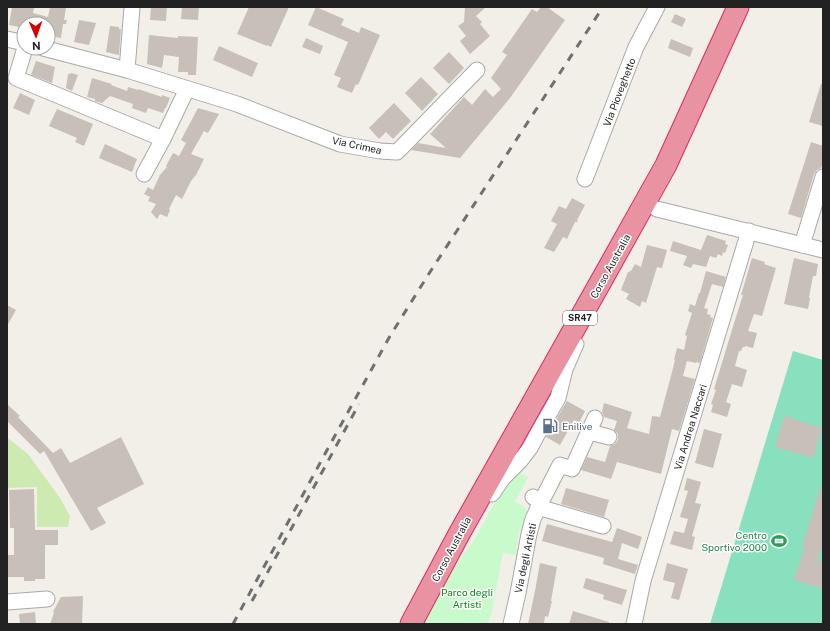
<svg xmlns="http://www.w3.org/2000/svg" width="830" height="631" font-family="'Public Sans',sans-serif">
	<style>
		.grass { fill: #cdebb0 }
		.park { fill: #c8facc }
		.pitch { fill: #88e0be }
		.building { fill: #c7bfb8 }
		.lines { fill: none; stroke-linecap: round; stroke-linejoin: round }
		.minor-casing { stroke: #a9a9a9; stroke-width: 17 }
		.highway-casing { stroke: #dc2a67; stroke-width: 23 }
		.minor { stroke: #fff; stroke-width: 15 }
		.highway { stroke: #e892a2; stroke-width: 21 }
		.rail { stroke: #707070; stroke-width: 3; stroke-dasharray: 8 8; stroke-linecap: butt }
		.labels { text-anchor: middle; stroke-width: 3; stroke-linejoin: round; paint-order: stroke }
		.shield { fill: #fff; stroke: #646464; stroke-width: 1 }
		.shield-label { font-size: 9px; font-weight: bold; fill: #222 }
		.street-label { font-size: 10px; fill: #222; stroke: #fff }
		.service-label { font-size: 10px; fill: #4e5e75; stroke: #fff; text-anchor: start }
		.leisure-label { font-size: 10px; fill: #27864d; stroke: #fff; text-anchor: end }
		.park-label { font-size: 10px; fill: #0c8416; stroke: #fff }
	</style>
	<rect width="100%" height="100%" fill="#f2efe9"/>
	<!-- grass -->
	<polygon class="grass" points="9,439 28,454 60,498 70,516 68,527 37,527 37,487 7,488 7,440"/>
	<!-- park -->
	<path class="park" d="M518 472 528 477 515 502C518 503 522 505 524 507 530 512 527 523 526 530L519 529 516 555 503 553 491 615 488 622 492 624H422L451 571 473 542 502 489Z"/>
	<!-- pitch -->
	<polygon class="pitch" points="793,351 823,360 823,624 710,624"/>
	<!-- building -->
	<g class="building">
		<polygon points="12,7 28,7 34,8 33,13 48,17 50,7 66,7 64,20 67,20 66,24 63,24 61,38 48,36 48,24 24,24 24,28 9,25"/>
		<polygon points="151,7 167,7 166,21 150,20"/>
		<polygon points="182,7 199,7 198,20 181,19"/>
		<polygon points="249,7 289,7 271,47 267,45 267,46 237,34"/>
		<polygon points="316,7 344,19 341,25 359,33 361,27 380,35 358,85 356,84 352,93 337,87 341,78 334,75 348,42 308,25"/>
		<polygon points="465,7 486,7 476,16 482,22 480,24 490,36 470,54 460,41 466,36 458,26 464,22"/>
		<polygon points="541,7 547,7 565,20 510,98 460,158 411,150 418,143 446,148 430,134 464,97 472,105 485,89 493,97 501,89 491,78 507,55 502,52 532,9 537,12"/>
		<polygon points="675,14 686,19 682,27 671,22"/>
		<polygon points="79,20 96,23 89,45 74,42"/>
		<polygon points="110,26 119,27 119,29 121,29 119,55 106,52"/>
		<polygon points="149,35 178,38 178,36 198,37 196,75 188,75 188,72 178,72 179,57 164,55 162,68 147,64"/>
		<polygon points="306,38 323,46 320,54 302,47"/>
		<polygon points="671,39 693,48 690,57 668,48"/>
		<polygon points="219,46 258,63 252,77 213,60"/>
		<polygon points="449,52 464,68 449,84 433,68"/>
		<polygon points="36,61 55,67 52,83 31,75"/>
		<polygon points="71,73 78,75 72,91 66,88 68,74 70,74"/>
		<polygon points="421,77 438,94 422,111 405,93"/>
		<polygon points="92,78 112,84 111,85 127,91 128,87 138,90 138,89 162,97 162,95 170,98 166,108 165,108 163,113 148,108 146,113 132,108 133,104 110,96 102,103 95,101 95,99 87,97"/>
		<polygon points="821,84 823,84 823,126 809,122"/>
		<polygon points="20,93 35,100 29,115 13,108"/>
		<polygon points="394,103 411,121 393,139 386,132 379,139 369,128"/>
		<polygon points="198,108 219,114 208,133 204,131 191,154 204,159 196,175 191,181 182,199 176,195 169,209 170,210 167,217 160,214 157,219 151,212 156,204 148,201 150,197 144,194 148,187 153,190 160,175 167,167 166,166 173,153 179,156 186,143 181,140"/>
		<polygon points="57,109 93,124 84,146 75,142 77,138 49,126"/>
		<polygon points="811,142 823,146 823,162 821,168 817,170 814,174 801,218 788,214"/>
		<polygon points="105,144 137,159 132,172 99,158"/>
		<polygon points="572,198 585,205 577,220 578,222 575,222 567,239 563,237 554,252 544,248 557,224 551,221 559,206 566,209"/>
		<polygon points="707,235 726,241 725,244 728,245 725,253 723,252 722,256 718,254 716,258 710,256 706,267 693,264 691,268 683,265 687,256 670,251 673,241 701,250"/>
		<polygon points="647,245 667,250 662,268 657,267 646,303 642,301 640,307 626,299 629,294 621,290 628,272 631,271 635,264 641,267"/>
		<polygon points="752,258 765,262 764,264 776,268 762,316 754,314 748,331 757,333 753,348 745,346 745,347 743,347 741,351 739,351 735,366 747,370 742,387 732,384 726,402 731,404 727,417 711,412 713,405 711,404 716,390 714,389 735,320 743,295 741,295"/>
		<polygon points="794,258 818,264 816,276 813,276 809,297 810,298 808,309 784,304"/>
		<polygon points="706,271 726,277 723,287 712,284 704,308 708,309 707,314 711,315 710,317 713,318 700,363 696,362 696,363 687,361 683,376 695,379 679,431 672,429 661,474 617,462 611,479 581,470 587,457 605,462 610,446 615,444 618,440 618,434 614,430 617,421 604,417 602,412 604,403 632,412 627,428 649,434 652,416 660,417 672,372 675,360 674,360 677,348 684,350 687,336 685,335 692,313 688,311 690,304 695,306 699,293 700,293"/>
		<polygon points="7,305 16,310 7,326"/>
		<polygon points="567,401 585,411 579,423 574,420 560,445 546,437"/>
		<polygon points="7,404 20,416 18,417 53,453 61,448 70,463 121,437 144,484 97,508 106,523 91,531 44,451 40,454 7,421"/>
		<polygon points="784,416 822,428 813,458 775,447"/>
		<polygon points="704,429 722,434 713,468 695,463"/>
		<polygon points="687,478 701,482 695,503 701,504 692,536 695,537 692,550 670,544 674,531 684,533 688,519 680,517 688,491 684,490"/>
		<polygon points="821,486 823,486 823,545 818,560 823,562 823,589 794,580 805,546 802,546"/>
		<polygon points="566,488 609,500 604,517 561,504"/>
		<polygon points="34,489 35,530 58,530 58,545 45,545 45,579 35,579 35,581 24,581 24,577 7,577 7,555 14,555 14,528 10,528 9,490"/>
		<polygon points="547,524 612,542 617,528 642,537 638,549 622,543 618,559 638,565 635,574 603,564 604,558 542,541"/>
		<polygon points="540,563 557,567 551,601 552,601 548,617 545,616 544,624 528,624 535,591"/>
		<polygon points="667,563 688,569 679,600 671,598 675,583 663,580"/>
		<polygon points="586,578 627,590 622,605 603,599 604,595 583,588"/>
		<polygon points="83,596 82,624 50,624 54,613 53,612 61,597"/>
		<polygon points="573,611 609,622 609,624 569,624"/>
		<polygon points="35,612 36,624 20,624 19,614"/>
	</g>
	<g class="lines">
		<defs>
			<g id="minor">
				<polyline points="7,39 24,43"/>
				<polyline points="25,48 16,78 163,139 187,89"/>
				<polyline points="43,48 127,70 237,104 340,144 380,151 397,152 477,70"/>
				<polyline points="127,70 132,7"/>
				<polyline points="144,174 163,139"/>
				<polyline points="585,179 636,47 657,7"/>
				<polyline points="657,209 823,250"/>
				<polyline points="802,245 823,177"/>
				<polyline points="589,432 609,437"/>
				<polyline points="492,494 502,479 520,461 530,448 538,433 558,398 565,369 576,344"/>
				<polyline points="541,502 560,465 572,469 595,418"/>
				<polyline points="538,507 603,526"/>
				<polyline points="7,602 47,599"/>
				<polyline points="511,624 518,593 529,534 533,519 541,502 533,497"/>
				<polyline points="634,624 643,581 749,231"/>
			</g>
			<polyline id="highway" points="411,624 459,534 600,283 666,165 738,7"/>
		</defs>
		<!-- minor casing -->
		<use href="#minor" class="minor-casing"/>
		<!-- highway casing -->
		<use href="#highway" class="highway-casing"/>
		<!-- minor -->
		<use href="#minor" class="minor"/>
		<!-- highway -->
		<use href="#highway" class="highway"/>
		<!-- rail -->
		<g class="rail">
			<polyline points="252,601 359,404"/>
			<polyline points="233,624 326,452 390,336 430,272 603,7"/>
		</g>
	</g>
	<!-- icons -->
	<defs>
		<symbol id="fuel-bare" viewBox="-9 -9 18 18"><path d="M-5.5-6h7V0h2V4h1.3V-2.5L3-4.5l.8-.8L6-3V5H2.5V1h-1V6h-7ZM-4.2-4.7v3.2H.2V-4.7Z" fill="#5c6f8a" stroke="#fff" stroke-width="2.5" paint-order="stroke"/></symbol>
		<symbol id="stadium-bare" viewBox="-9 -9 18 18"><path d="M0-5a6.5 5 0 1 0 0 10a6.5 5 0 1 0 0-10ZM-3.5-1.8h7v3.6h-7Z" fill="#2e9e5b" stroke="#fff" stroke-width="2.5" paint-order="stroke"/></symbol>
	</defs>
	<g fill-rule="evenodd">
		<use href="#fuel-bare" x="539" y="415" width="22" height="22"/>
		<use href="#stadium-bare" x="768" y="530" width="22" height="22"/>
	</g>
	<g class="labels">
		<!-- shield labels -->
		<rect class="shield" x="563" y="311" width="34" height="14" rx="3"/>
		<g class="shield-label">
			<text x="580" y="321">SR47</text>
		</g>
		<!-- street labels -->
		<g class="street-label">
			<text transform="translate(619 92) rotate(-69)" y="4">Via Pioveghetto</text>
			<text transform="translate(357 145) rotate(12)" y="4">Via Crimea</text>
			<text transform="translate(610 266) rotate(-61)" y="4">Corso Australia</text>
			<text transform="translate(690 427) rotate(-73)" y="4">Via Andrea Naccari</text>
			<text transform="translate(451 549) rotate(-62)" y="4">Corso Australia</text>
			<text transform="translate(525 558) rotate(-78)" y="4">Via degli Artisti</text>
		</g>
		<!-- service labels -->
		<g class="service-label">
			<text x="562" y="430">Enilive</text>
		</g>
		<!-- leisure labels -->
		<g class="leisure-label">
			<text x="767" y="539">Centro<tspan x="767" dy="12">Sportivo 2000</tspan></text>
		</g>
		<!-- park labels -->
		<g class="park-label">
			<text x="467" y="596">Parco degli<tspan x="467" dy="12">Artisti</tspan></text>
		</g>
	</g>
	<!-- border -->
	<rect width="830" height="631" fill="none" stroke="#222222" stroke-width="16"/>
	<!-- north arrow -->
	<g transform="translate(36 36) rotate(178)"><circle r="19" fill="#ffffff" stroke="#a7a7a7"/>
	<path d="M0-3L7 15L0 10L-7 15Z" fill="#d40000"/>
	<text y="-6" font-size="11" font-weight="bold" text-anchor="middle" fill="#222222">N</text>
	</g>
</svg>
